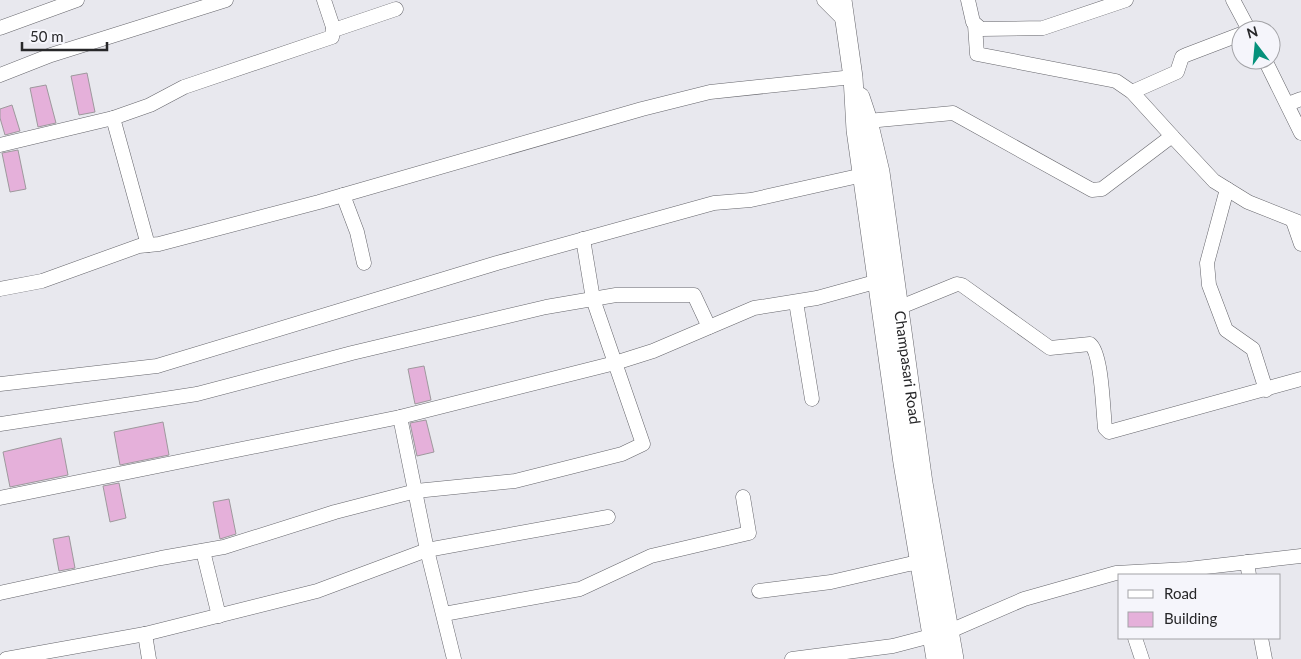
<svg xmlns="http://www.w3.org/2000/svg" width="1301" height="659" font-family="Lato,sans-serif">
	<style>
		.building { fill: #e5b0da; stroke: #9e999d }
		.lines { fill: none; stroke-linecap: round; stroke-linejoin: round }
		.street-casing { stroke: #65656b; stroke-width: 15 }
		.secondary-casing { stroke: #65656b; stroke-width: 20 }
		.street { stroke: #fff; stroke-width: 14 }
		.secondary { stroke: #fff; stroke-width: 19 }
		.labels { text-anchor: middle; stroke-width: 4; stroke-linejoin: round; paint-order: stroke }
		.street-label { font-size: 15px; fill: #272729; stroke: #f5f5fb }
	</style>
	<rect width="100%" height="100%" fill="#e8e8ee"/>
	<!-- building -->
	<g class="building">
		<polygon points="87,73 95,112 79,115 71,76"/>
		<polygon points="46,85 56,123 38,127 30,88"/>
		<polygon points="12,105 20,131 5,135 0,118 0,109"/>
		<polygon points="18,150 26,189 10,192 2,153"/>
		<polygon points="424,366 431,400 415,404 408,369"/>
		<polygon points="426,420 434,452 417,456 410,423"/>
		<polygon points="163,422 169,455 120,465 114,432"/>
		<polygon points="61,438 68,475 10,487 3,452"/>
		<polygon points="119,483 126,518 110,522 103,486"/>
		<polygon points="229,499 236,534 220,539 213,502"/>
		<polygon points="69,536 75,568 59,571 53,539"/>
	</g>
	<g class="lines">
		<defs>
			<g id="street">
				<polyline points="324,0 334,30 396,9"/>
				<polyline points="824,0 846,22"/>
				<polyline points="968,0 973,22 981,29 1043,28 1126,0"/>
				<polyline points="1233,0 1249,30"/>
				<polyline points="975,25 977,54 1116,81 1132,92 1172,136"/>
				<polyline points="0,28 77,0"/>
				<polyline points="1265,60 1301,133"/>
				<polyline points="0,75 51,55 226,0"/>
				<polyline points="1132,92 1177,72 1182,57 1186,55 1241,34"/>
				<polyline points="1288,104 1301,99"/>
				<polyline points="113,118 150,105 184,87 332,37 333,27"/>
				<polyline points="868,121 953,113 1092,190 1102,189 1172,136 1214,181 1248,202 1301,223"/>
				<polyline points="0,145 113,118 148,245"/>
				<polyline points="1227,189 1207,263 1209,285 1226,330 1253,349 1266,390"/>
				<polyline points="343,195 357,232 364,263"/>
				<polyline points="1293,221 1301,244"/>
				<polyline points="0,289 42,281 139,246 159,244 319,202 642,109 710,92 853,77"/>
				<polyline points="796,302 812,399"/>
				<path d="M898 308 957 284 962 285 1050 348 1090 344C1102 353 1103 411 1105 428L1109 432 1301 379"/>
				<polyline points="0,384 157,366 497,263 714,203 751,200 872,173"/>
				<polyline points="400,417 427,550 454,659"/>
				<polyline points="0,424 197,394 352,353 546,307 616,295 694,295 709,327"/>
				<polyline points="0,498 400,417 615,363 653,351 754,308 817,298 886,279"/>
				<polyline points="203,551 219,616"/>
				<polyline points="1247,562 1249,575"/>
				<polyline points="759,591 831,582 909,564 928,562"/>
				<polyline points="0,593 161,558 224,547 335,512 416,491 515,481 622,454 643,444 593,299 583,239"/>
				<polyline points="444,614 580,589 651,556 749,533 743,497"/>
				<polyline points="145,634 149,659"/>
				<polyline points="1135,638 1142,659"/>
				<polyline points="1261,638 1265,659"/>
				<polyline points="6,659 145,634 317,591 427,550 608,517"/>
				<polyline points="792,659 893,646 950,631 1024,599 1116,573 1188,569 1301,556"/>
			</g>
			<g id="secondary">
				<polyline points="842,0 853,77 856,130 903,463 936,659"/>
				<path id="s1" d="M860 97 868 121 880 172 923 483 954 659"/>
			</g>
		</defs>
		<!-- street casing -->
		<use href="#street" class="street-casing"/>
		<!-- secondary casing -->
		<use href="#secondary" class="secondary-casing"/>
		<!-- street -->
		<use href="#street" class="street"/>
		<!-- secondary -->
		<use href="#secondary" class="secondary"/>
	</g>
	<g class="labels">
		<!-- street labels -->
		<g class="street-label">
			<text dy="5" stroke="none"><textPath href="#s1" startOffset="275">Champasari Road</textPath></text>
		</g>
	</g>
	<!-- legend -->
	<rect x="1118" y="574" width="162" height="65" fill="#f5f5fb" stroke="#a3a3a7"/>
	<rect x="1128" y="590" width="25" height="8" fill="#ffffff" stroke="#a3a3a7"/>
	<text x="1164" y="599" font-size="15" fill="#272729">Road</text>
	<rect x="1128" y="612" width="25" height="15" fill="#e5b0da" stroke="#a3a3a7"/>
	<text x="1164" y="624" font-size="15" fill="#272729">Building</text>
	<!-- north arrow -->
	<g transform="translate(1256 45) rotate(344)"><circle r="24" fill="#f5f5fb" stroke="#a3a3a7"/>
	<path d="M0-4L9 19L0 12L-9 19Z" fill="#05917b"/>
	<text y="-8" font-size="14" font-weight="bold" text-anchor="middle" fill="#272729">N</text>
	</g>
	<!-- scale -->
	<path d="M22 42v8h85v-8" fill="none" stroke="#272729" stroke-width="2.5"/>
	<text x="30" y="42" font-size="15" fill="#272729" stroke="#f5f5fb" stroke-width="4" paint-order="stroke">50 m</text>
</svg>
